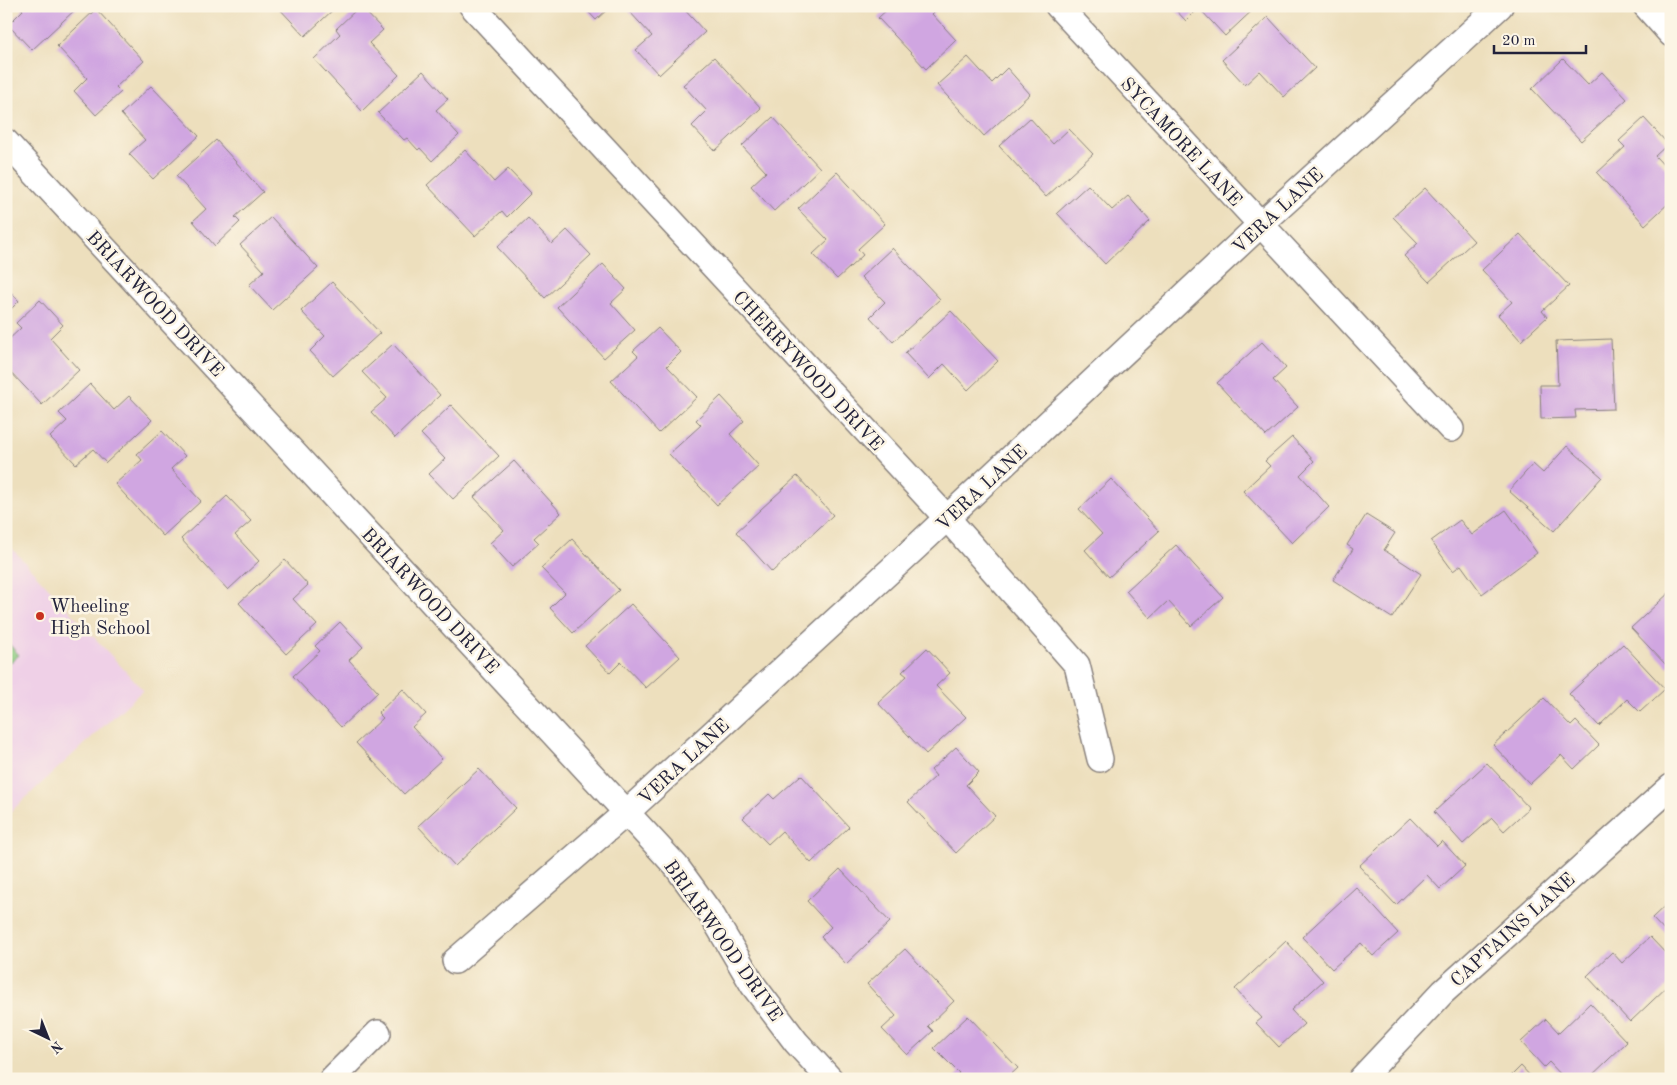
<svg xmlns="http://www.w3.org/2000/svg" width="1677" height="1085" font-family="'Old Standard TT',serif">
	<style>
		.built { fill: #efd0e7 }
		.green { fill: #8ecc82; stroke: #58775e }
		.building { fill: #d0a6e1 }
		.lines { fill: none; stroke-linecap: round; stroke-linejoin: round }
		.minor-casing { stroke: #88807c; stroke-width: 28 }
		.minor { stroke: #fff; stroke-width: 25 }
		.poi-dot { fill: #c8321e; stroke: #fcf5e5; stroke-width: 2 }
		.labels { text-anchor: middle; stroke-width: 5; stroke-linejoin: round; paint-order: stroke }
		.street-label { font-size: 19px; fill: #22223b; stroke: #fcf5e5 }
		.poi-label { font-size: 19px; fill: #22223b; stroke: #fcf5e5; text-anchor: start }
	</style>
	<rect width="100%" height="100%" fill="#fcf5e5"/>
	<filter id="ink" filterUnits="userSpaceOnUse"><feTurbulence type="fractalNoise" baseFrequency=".02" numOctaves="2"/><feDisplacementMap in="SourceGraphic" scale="10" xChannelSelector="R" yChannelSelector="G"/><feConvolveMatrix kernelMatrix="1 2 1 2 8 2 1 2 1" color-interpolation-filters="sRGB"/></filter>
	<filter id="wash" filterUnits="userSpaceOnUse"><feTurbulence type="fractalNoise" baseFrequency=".0096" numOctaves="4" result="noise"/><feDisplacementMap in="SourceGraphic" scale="20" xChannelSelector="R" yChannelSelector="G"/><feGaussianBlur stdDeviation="1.12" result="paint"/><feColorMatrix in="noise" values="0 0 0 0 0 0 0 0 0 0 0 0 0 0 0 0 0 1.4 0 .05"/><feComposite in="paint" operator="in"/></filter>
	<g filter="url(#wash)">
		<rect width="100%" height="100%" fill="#eddfbd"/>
		<!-- built -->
		<polygon class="built" points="6,542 143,690 6,816"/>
		<!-- green -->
		<polygon class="green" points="6,641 19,655 6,666"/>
		<g id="blocks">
			<!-- building -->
			<g class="building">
				<polygon points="19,6 77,6 78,7 32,50 8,25 23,10"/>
				<polygon points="277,6 335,6 336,7 305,36"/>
				<polygon points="360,6 383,30 369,43 399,75 362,111 314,59 340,34 336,29"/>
				<polygon points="583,6 611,6 596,20"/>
				<polygon points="632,6 681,6 705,32 659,75 636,50 652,36 628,10"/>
				<polygon points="891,6 941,6 932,14 956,40 926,69 878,18"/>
				<polygon points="1172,6 1257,6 1225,36 1199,8 1186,21"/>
				<polygon points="96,9 144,61 116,87 121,92 96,115 74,91 87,78 57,46"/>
				<polygon points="1268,17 1315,68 1284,97 1260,71 1245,85 1222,60"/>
				<polygon points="714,57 761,108 715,151 692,126 707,111 683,85"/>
				<polygon points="968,57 992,83 1007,68 1030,94 984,136 937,85"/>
				<polygon points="1563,59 1588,85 1602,72 1627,99 1581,141 1532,89"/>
				<polygon points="423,71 448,99 436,110 459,135 432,161 420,148 418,150 407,138 404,140 378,113"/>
				<polygon points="151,86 199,136 153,179 129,154 145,140 121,114"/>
				<polygon points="773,117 820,168 774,211 751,186 766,172 742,146"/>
				<polygon points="1030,118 1053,144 1069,129 1093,154 1046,197 999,146"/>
				<polygon points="1644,118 1668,144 1655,156 1671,173 1671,201 1645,225 1597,173 1625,147 1619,141"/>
				<polygon points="216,140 263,192 235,217 240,222 215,246 193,221 206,209 176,176"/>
				<polygon points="465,150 494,182 508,169 531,193 507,217 502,211 475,236 427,185"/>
				<polygon points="837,172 885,224 858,249 863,255 837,279 813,254 828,240 798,209"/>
				<polygon points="1088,185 1112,210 1128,196 1150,221 1105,264 1057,213"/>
				<polygon points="1425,188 1474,241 1429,282 1404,256 1418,243 1393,217"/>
				<polygon points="271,217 318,268 272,310 249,285 264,271 240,245"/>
				<polygon points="528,218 552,244 567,230 591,255 545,298 497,247"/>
				<polygon points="1520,234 1569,286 1542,311 1547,317 1521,341 1498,315 1512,302 1482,270"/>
				<polygon points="892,248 940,299 893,342 870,317 885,302 861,277"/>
				<polygon points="603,264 626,289 611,303 635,330 604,358 557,307"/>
				<polygon points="332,282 380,333 333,376 310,351 325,336 301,311"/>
				<polygon points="6,287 19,301 6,314"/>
				<polygon points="40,300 63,325 50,338 79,370 42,405 6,367 6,342 21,328 16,323"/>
				<polygon points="951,311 998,361 968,390 944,364 929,379 905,353"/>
				<polygon points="658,328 681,352 667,366 697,397 659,433 611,381 638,356 633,351"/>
				<polygon points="1611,339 1614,409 1575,410 1576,418 1541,419 1540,385 1558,385 1556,341"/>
				<polygon points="1262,342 1286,368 1273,380 1298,407 1266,436 1217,383"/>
				<polygon points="393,344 440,395 395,438 371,412 387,398 362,372"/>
				<polygon points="90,384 114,410 129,396 152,420 106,463 93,449 76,464 50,437 67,421 59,413"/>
				<polygon points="721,396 744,421 730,434 759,466 717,505 669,454 701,425 696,420"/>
				<polygon points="451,405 499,456 453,499 429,474 445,459 421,434"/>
				<polygon points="162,431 185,456 171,469 201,501 163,536 115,484 142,460 137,454"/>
				<polygon points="1292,437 1314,461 1300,475 1329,507 1292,543 1243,491 1270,466 1265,461"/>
				<polygon points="1567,446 1602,477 1554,531 1509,491 1533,464 1543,473"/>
				<polygon points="514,461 561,513 534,538 539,543 512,567 490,543 504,530 474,497"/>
				<polygon points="797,476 833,515 772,572 736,532"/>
				<polygon points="1111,479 1159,531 1109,577 1085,550 1102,534 1079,509"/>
				<polygon points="227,496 251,521 235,535 259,561 228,590 181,539"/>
				<polygon points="1506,510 1537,553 1482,594 1461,565 1453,571 1431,541 1460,520 1472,535"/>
				<polygon points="1366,515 1395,533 1384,550 1421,574 1392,618 1333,580 1353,549 1347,545"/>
				<polygon points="572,539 619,590 573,633 550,608 565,593 541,568"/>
				<polygon points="1176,545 1223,597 1191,626 1168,601 1150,618 1126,591"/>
				<polygon points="285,560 308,585 293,599 317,625 286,654 239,603"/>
				<polygon points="1671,591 1671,664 1668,667 1631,628"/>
				<polygon points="631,604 680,657 646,688 621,662 610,673 585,646"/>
				<polygon points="340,622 363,647 349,660 378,692 341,727 293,676 320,651 315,646"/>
				<polygon points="1623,644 1665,689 1640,712 1627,699 1599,726 1569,694"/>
				<polygon points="927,648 950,673 936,686 966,717 926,754 878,703 907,676 902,672"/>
				<polygon points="403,689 426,714 412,727 442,759 404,794 356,743 383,718 378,713"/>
				<polygon points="1544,698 1571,726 1576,721 1599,745 1574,769 1561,755 1530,784 1493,745"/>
				<polygon points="956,747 979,772 966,785 995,816 956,853 908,802 936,776 931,770"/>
				<polygon points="1487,763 1529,808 1504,831 1492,818 1463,844 1434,812"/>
				<polygon points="479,769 516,808 455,866 418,826"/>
				<polygon points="801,775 849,827 811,863 782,831 768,844 743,818 769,794 774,799"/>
				<polygon points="1410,818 1437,846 1442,841 1465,866 1440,889 1427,875 1396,905 1359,866"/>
				<polygon points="840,869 890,922 846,964 821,937 831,927 807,901"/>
				<polygon points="1356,887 1398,933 1373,956 1361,943 1332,969 1302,937"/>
				<polygon points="1671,900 1671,938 1652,918"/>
				<polygon points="1650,937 1671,959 1671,983 1630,1022 1587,976 1612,952 1622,963"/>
				<polygon points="1286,941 1323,981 1291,1010 1304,1024 1279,1047 1256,1023 1262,1018 1235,989"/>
				<polygon points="905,949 954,1001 928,1026 933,1031 907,1055 882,1029 896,1016 867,984"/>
				<polygon points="1590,1003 1627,1042 1588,1079 1565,1079 1549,1062 1544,1067 1521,1042 1546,1019 1559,1033"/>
				<polygon points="968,1016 1018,1068 1006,1079 954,1079 959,1073 934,1048"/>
				<polygon points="1521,1066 1533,1079 1508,1079"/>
			</g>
		</g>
	</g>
	<g filter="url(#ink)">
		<use href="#blocks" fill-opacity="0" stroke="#88807c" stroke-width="1"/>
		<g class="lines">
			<defs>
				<g id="minor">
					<polyline points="472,6 947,518 1077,665 1100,759"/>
					<polyline points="1058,6 1451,429"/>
					<polyline points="1646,6 1671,34"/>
					<polyline points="6,142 676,866 713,917 753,985 796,1042 830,1079"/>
					<polyline points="455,961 627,812 917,546 1260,225 1500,6"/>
					<polyline points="332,1079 378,1033"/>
					<polyline points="1361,1079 1443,992 1671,787"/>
				</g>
			</defs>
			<!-- minor casing -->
			<use href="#minor" class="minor-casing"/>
			<!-- minor -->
			<use href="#minor" class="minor"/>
		</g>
	</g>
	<!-- markers -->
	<circle class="poi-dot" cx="40" cy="616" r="5"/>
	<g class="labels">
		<!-- street labels -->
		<g class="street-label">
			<text transform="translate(1182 141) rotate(47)" y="7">SYCAMORE LANE</text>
			<text transform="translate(1277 210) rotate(-43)" y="7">VERA LANE</text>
			<text transform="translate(156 303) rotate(47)" y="7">BRIARWOOD DRIVE</text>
			<text transform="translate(809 370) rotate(47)" y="7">CHERRYWOOD DRIVE</text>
			<text transform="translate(981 487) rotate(-43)" y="7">VERA LANE</text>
			<text transform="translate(431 600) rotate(47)" y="7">BRIARWOOD DRIVE</text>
			<text transform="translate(683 761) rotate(-43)" y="7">VERA LANE</text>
			<text transform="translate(1512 929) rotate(-42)" y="7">CAPTAINS LANE</text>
			<text transform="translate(724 940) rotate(55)" y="7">BRIARWOOD DRIVE</text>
		</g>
		<!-- poi labels -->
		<g class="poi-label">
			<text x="50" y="612">Wheeling<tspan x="50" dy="22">High School</tspan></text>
		</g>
	</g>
	<!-- margin -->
	<rect width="1677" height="1085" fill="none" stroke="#fcf5e5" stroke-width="25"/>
	<!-- north arrow -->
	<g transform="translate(48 1038) rotate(137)" stroke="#fcf5e5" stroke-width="4" paint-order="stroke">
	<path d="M0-4L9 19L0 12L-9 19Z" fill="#22223b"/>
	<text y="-8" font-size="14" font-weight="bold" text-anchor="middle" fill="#22223b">N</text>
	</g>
	<!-- scale -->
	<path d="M1494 45v8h92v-8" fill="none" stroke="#22223b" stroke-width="2.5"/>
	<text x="1502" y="45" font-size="15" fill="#22223b" stroke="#fcf5e5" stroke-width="4" paint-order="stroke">20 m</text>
</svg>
